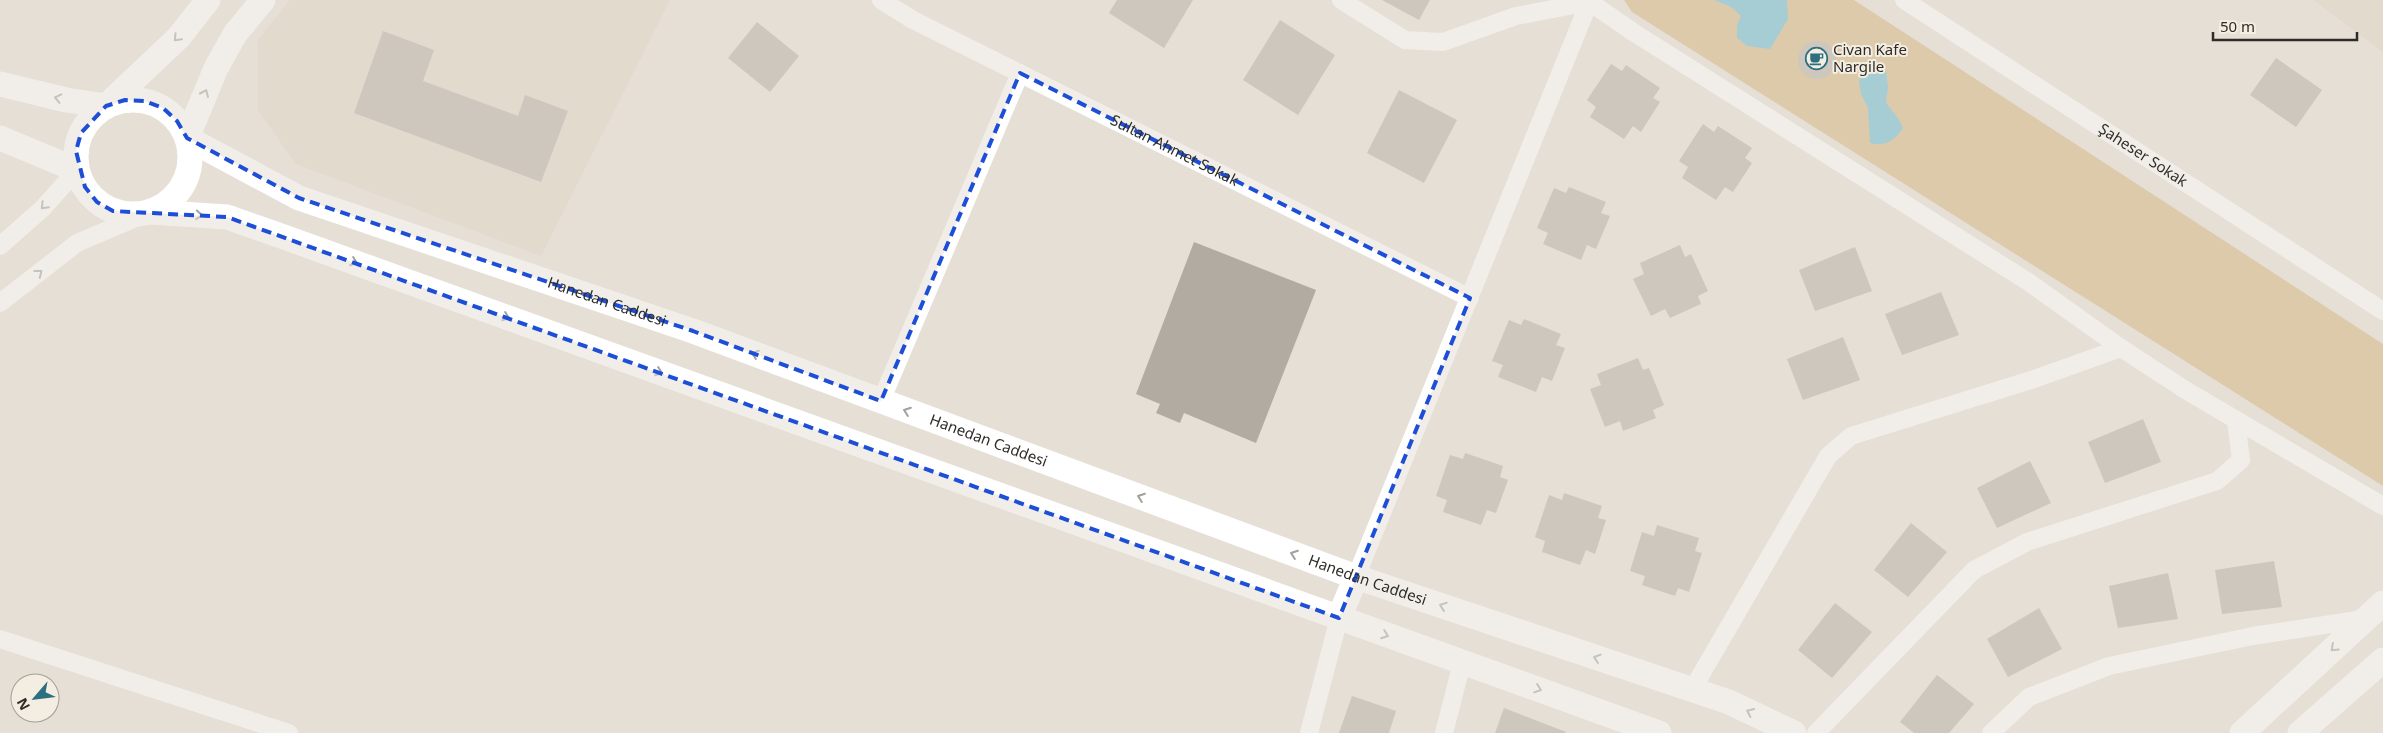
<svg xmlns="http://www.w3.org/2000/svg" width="2383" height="733" font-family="'Noto Sans',sans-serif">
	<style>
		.built { fill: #ded4c3 }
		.green { fill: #d3b279 }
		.water { fill: #59b9d1 }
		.building { fill: #b1aba1 }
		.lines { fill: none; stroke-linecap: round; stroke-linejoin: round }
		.street { stroke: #fff; stroke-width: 18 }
		.secondary { stroke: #fff; stroke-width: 25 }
		.oneway { stroke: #a1a09e }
		.marked { fill: none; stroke: #1d4ed8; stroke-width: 4; stroke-dasharray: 10 6; stroke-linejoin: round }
		.labels { text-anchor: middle; stroke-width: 4; stroke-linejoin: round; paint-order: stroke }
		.poi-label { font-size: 15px; fill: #2f2c28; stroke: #f3ede2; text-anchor: start }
		.street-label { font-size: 15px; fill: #2f2c28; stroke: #f3ede2 }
	</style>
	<rect width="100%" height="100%" fill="#e6dfd5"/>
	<!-- built -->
	<g class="built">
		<polygon points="290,0 670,0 541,256 296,164 258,110 258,40"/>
		<polygon points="2313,0 2383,0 2383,52"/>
	</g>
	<!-- green -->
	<polygon class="green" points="1624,0 1854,0 2383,344 2383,486 1632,12"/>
	<!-- water -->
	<g class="water">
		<polygon points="1714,0 1787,0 1788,19 1770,49 1747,46 1737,38 1737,25 1741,16 1731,7"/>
		<path d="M1866 62 1874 63 1886 71 1888 87 1886 103 1898 118 1903 128C1894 141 1885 147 1870 143L1868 108 1861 94 1859 82Z"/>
	</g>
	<!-- building -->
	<g class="building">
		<polygon points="1117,0 1193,0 1164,48 1109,13"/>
		<polygon points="1382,0 1430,0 1419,20"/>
		<polygon points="1280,20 1335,55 1298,115 1243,80"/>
		<polygon points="757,22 799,56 770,92 728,58"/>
		<polygon points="383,31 434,50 423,81 518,116 525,95 568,111 541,182 354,113"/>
		<circle cx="1817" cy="60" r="19"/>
		<polygon points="2276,58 2322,90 2296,127 2250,95"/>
		<polygon points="1611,64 1622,71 1626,65 1660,88 1653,98 1660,102 1641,132 1633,126 1624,139 1590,117 1596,107 1587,100"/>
		<polygon points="1399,90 1457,120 1424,183 1367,153"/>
		<polygon points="1703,124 1714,132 1718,126 1752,148 1745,158 1752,163 1733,192 1725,187 1716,200 1682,178 1688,167 1679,161"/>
		<polygon points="1569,187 1606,202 1601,213 1610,216 1596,249 1587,245 1581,260 1543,244 1548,233 1537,228 1554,188 1566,193"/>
		<polygon points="1194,242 1316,290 1256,443 1184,413 1180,423 1156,413 1160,404 1136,394"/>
		<polygon points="1680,245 1685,257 1691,254 1708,291 1698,296 1701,304 1670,318 1665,309 1651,316 1633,279 1644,274 1640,263"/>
		<polygon points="1855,247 1872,291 1815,311 1799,270"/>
		<polygon points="1941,292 1959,335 1902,355 1885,314"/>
		<polygon points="1524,319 1561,334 1556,345 1565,348 1552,381 1542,377 1536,392 1498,377 1503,365 1492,361 1509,320 1521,325"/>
		<polygon points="1843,337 1860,380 1803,400 1787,359"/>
		<polygon points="1638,358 1643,370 1649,368 1664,405 1653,410 1656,418 1623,431 1620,421 1605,427 1590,389 1601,385 1597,374"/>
		<polygon points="2143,419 2161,462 2105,483 2088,442"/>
		<polygon points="1465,453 1503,466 1500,477 1508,480 1496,513 1487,510 1481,525 1443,512 1447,500 1436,496 1450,455 1463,459"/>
		<polygon points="2030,461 2051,503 1997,528 1977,488"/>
		<polygon points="1564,493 1602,506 1598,518 1606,520 1595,554 1586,550 1580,565 1542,552 1545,541 1535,537 1549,495 1562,500"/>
		<polygon points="1911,523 1947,552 1908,597 1874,570"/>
		<polygon points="1657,525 1699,538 1695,551 1702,553 1689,592 1678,588 1675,596 1642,585 1645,576 1630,571 1642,532 1654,536"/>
		<polygon points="2274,561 2282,607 2222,614 2215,570"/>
		<polygon points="2168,573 2178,619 2118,628 2109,586"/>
		<polygon points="1835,603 1872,632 1832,678 1798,650"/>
		<polygon points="2039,608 2062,649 2008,677 1987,639"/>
		<polygon points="1937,675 1974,704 1949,733 1914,733 1900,722"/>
		<polygon points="1352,696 1396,711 1389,733 1339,733"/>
		<polygon points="1504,708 1566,732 1565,733 1495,733"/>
	</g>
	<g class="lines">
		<!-- street -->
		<g class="street">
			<path id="s1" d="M881 0 913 20 1470 298"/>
			<polyline points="1341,0 1405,40 1443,42 1516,16 1590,2"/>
			<polyline points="1587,0 1633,32 2030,283 2121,348 2187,391 2383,506"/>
			<path id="s2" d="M1904 0 2383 311"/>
			<polyline points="0,246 43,208 77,170"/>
			<polyline points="0,303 77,243 150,212"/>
			<polyline points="881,401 1020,73"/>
			<polyline points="1356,577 1590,0"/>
			<polyline points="0,639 289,733"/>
			<polyline points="1692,690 1828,456 1851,436 2034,379 2121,348"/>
			<polyline points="1309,733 1339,618"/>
			<polyline points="1444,733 1462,663"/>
			<polyline points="1816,733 1974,570 2027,542 2217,481 2241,460 2236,421"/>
			<polyline points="1991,733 2029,697 2109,666 2253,636 2364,619"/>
		</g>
		<!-- secondary -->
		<g class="secondary">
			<polyline points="0,84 66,100 106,106"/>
			<circle cx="133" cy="157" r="57"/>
			<polyline points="106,106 179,37 208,0"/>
			<polyline points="0,138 77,170"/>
			<path id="s3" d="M187 138 299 198 693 331 1356 577 1729 702 1794 733"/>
			<polyline points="187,138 216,68 235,34 263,0"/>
			<polyline points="150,212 227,217 284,237 1659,733"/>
			<polyline points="1339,618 1356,577"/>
			<polyline points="2242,733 2383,603"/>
			<polyline points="2300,733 2383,660"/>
		</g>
	</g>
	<!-- one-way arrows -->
	<defs><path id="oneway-chevron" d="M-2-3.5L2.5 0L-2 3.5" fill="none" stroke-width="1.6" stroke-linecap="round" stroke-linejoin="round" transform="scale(1.25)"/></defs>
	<g class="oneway">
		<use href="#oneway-chevron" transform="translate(177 38) rotate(133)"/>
		<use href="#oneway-chevron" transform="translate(205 93) rotate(-66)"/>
		<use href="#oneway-chevron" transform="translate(58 98) rotate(-167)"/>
		<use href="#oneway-chevron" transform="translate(44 206) rotate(135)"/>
		<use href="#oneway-chevron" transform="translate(199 215) rotate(4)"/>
		<use href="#oneway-chevron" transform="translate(354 262) rotate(20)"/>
		<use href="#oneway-chevron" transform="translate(39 273) rotate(-38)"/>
		<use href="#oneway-chevron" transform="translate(506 317) rotate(20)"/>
		<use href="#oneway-chevron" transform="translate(755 354) rotate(-160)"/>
		<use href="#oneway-chevron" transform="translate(659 372) rotate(20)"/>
		<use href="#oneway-chevron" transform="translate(907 411) rotate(-160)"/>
		<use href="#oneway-chevron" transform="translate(1141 497) rotate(-160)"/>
		<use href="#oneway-chevron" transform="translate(1294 554) rotate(-160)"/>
		<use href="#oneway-chevron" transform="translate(1443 606) rotate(-161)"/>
		<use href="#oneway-chevron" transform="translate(1385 635) rotate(20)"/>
		<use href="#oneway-chevron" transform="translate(2334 648) rotate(137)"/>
		<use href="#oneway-chevron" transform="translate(1597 658) rotate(-161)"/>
		<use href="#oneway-chevron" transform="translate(1538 689) rotate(19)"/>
		<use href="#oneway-chevron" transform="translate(1750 712) rotate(-155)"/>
	</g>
	<!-- marked area -->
	<path d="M0 0H2383V733H0ZM1020 73 1470 298 1339 618 227 217 113 211 97 202 85 187 76 151 81 133 106 106 125 100 144 101 163 108 177 121 187 138 299 198 693 331 881 401Z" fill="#e6dfd5" fill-opacity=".55" fill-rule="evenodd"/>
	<path class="marked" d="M1020 73 1470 298 1339 618 227 217 113 211 97 202 85 187 76 151 81 133 106 106 125 100 144 101 163 108 177 121 187 138 299 198 693 331 881 401Z"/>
	<!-- icons -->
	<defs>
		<symbol id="cafe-ring" viewBox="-11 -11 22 22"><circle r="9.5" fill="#f3ede2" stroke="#2b6f80" stroke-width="1.5"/><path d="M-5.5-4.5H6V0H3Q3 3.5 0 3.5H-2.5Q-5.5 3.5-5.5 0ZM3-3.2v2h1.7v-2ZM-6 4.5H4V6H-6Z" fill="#2b6f80"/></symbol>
	</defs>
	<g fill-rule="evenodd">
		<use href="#cafe-ring" x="1804" y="46" width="25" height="25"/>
	</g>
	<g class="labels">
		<!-- poi labels -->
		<g class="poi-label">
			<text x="1833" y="55">Civan Kafe<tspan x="1833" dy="17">Nargile</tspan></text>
		</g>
		<!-- street labels -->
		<g class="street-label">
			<text dy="5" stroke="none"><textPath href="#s1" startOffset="330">Sultan Ahmet Sokak</textPath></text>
			<text dy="5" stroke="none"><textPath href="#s2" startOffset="285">Şaheser Sokak</textPath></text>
			<text dy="5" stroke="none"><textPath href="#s3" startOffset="452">Hanedan Caddesi</textPath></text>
			<text dy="5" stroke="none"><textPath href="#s3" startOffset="858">Hanedan Caddesi</textPath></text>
			<text dy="5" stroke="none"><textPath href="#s3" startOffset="1262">Hanedan Caddesi</textPath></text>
		</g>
	</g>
	<!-- north arrow -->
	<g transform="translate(35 698) rotate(242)"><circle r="24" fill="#f3ede2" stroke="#a5a098"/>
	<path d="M0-4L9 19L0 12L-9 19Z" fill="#2b6f80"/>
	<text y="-8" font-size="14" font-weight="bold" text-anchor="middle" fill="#2f2c28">N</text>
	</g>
	<!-- scale -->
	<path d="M2213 32v8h144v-8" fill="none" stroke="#2f2c28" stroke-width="2.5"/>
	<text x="2220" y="32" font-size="15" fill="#2f2c28" stroke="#f3ede2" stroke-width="4" paint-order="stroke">50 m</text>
</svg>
